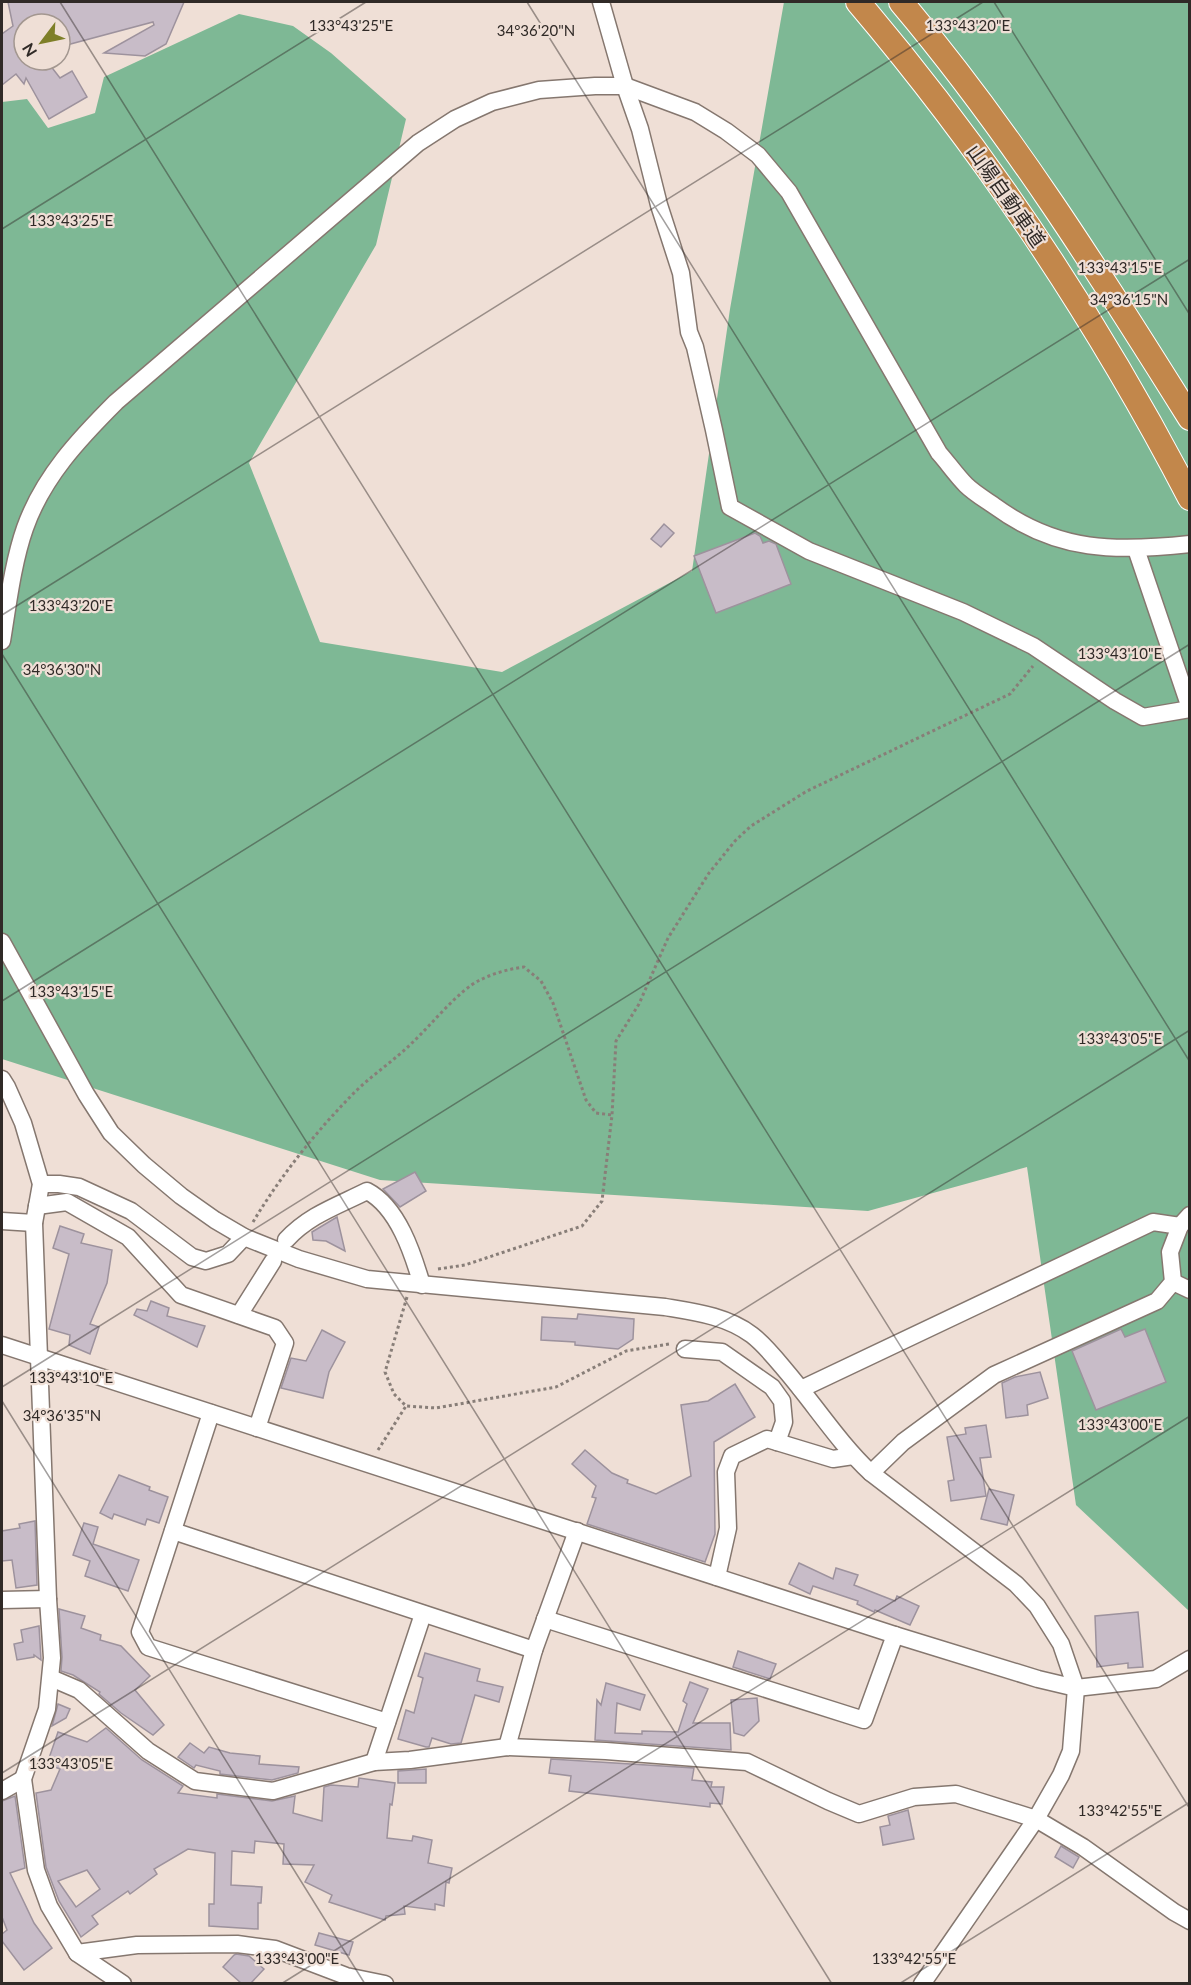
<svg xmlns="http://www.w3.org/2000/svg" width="1191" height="1985" font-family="Lato,'Noto Sans JP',sans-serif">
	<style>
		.forest { fill: #7eb895 }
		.building { fill: #c8bcc8; stroke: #9d929d; stroke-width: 1.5; fill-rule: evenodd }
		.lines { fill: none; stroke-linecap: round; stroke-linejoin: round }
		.minor-casing { stroke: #85776f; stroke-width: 19 }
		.highway-casing { stroke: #fff; stroke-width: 26 }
		.path { stroke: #887e78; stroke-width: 3; stroke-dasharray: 3 3; stroke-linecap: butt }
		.minor { stroke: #fff; stroke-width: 16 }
		.highway { stroke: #c2874b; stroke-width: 24 }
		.ticks { fill: none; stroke: #302a27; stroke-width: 1.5; stroke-opacity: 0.45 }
		.labels { text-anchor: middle; stroke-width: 4.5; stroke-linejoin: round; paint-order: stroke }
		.street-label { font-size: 20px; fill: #302a27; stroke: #efdfd6 }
		.ticks-label { font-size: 15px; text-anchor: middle; fill: #302a27; stroke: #efdfd6; stroke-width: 4.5; stroke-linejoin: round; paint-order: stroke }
	</style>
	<rect width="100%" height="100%" fill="#efdfd6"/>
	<!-- forest -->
	<polygon class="forest" points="784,2 1189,2 1189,1611 1076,1505 1027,1167 868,1211 380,1180 2,1059 2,102 27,99 48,128 95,113 104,77 239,14 293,26 331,53 406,119 376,245 249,463 320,642 502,672 692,571 730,309"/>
	<!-- building -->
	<g class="building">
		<polygon points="8,2 184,2 166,44 145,56 104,53 154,25 153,22 63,46 60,24 58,24 57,21 43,24 24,24 24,60 46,60 60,78 72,71 87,97 49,119 26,78 24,84 16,74 2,85 2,34 13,26"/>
		<polygon points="664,524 674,533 661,547 651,539"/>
		<polygon points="755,533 760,536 763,543 769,541 776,544 791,584 716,613 694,556"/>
		<polygon points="415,1172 426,1191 400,1207 383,1189"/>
		<polygon points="337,1217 345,1251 326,1241 313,1240 312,1232"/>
		<polygon points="60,1226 84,1234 81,1243 112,1250 107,1283 90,1324 99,1327 90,1354 69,1345 70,1335 49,1329 69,1254 53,1248"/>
		<polygon points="151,1301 169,1308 167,1316 205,1326 197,1347 134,1315 137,1309 147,1311"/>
		<polygon points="578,1314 634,1319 633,1339 618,1349 575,1345 575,1342 541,1340 542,1317 577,1319"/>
		<polygon points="1121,1329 1125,1337 1145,1329 1166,1382 1096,1410 1072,1351"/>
		<polygon points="322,1330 345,1342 329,1372 323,1398 281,1388 291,1358 306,1361"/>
		<polygon points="1040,1372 1048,1398 1027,1405 1028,1415 1006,1418 1002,1383 1015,1377"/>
		<polygon points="735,1384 755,1417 714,1442 715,1534 705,1562 587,1524 596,1498 592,1497 596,1486 572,1464 585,1450 612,1473 628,1480 627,1483 656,1494 691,1476 681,1405 708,1401"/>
		<polygon points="986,1425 991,1457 980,1458 986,1496 951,1501 948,1481 954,1480 947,1437 966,1434 965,1428"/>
		<polygon points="119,1475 150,1487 149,1490 168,1497 159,1523 147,1519 145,1525 114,1514 112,1519 100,1513"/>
		<polygon points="989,1489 1014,1495 1007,1525 981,1519"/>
		<polygon points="35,1521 37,1585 16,1588 12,1560 2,1561 2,1531 20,1528 19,1524"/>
		<polygon points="84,1523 98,1527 93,1544 139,1560 128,1591 85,1576 90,1561 73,1555"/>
		<polygon points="799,1563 833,1579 836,1568 858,1575 854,1585 895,1601 897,1596 919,1606 910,1625 875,1610 874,1612 857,1604 858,1601 813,1586 810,1594 789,1584"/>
		<polygon points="59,1609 85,1616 81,1628 101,1635 100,1640 121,1646 150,1676 135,1690 164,1725 153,1735 121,1713 99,1694 100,1692 73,1675 61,1671 62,1657"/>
		<polygon points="1138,1612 1143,1667 1128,1668 1128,1663 1097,1667 1095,1616"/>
		<polygon points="39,1626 41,1660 34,1655 34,1657 17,1660 14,1644 23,1642 21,1630"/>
		<polygon points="738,1651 776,1664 770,1679 733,1667"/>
		<polygon points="425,1653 480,1669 477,1681 503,1687 499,1702 475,1695 461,1743 451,1744 432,1738 429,1747 426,1747 398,1739 406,1710 414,1713 423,1678 418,1676"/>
		<polygon points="690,1682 708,1689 693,1723 730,1723 731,1750 595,1740 597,1700 601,1705 606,1683 645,1695 640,1710 617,1703 615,1733 642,1734 642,1731 678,1732 687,1704 683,1701"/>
		<polygon points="757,1698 759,1721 744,1736 734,1733 731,1700"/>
		<polygon points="58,1704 70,1709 66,1718 52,1726"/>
		<path d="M106 1728 142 1760 183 1786 178 1793 217 1798V1794L272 1801 295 1796 293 1813 322 1821 324 1787 331 1785 358 1787 359 1778 395 1783 392 1805 390 1804 387 1838 412 1841 413 1836 432 1840 428 1863 452 1868 449 1883 446 1882 444 1906 435 1904V1910L404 1906 405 1914 386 1916 385 1920 329 1902 332 1895 305 1882 314 1865 283 1864 284 1844 255 1841 254 1853 232 1851 231 1885 262 1887 261 1903H258V1929L209 1926V1904H214L215 1853 188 1849 154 1869 157 1874 130 1894 128 1891 92 1916 98 1924 81 1937 59 1901 46 1867 36 1793 51 1790 60 1769 47 1764 58 1732 87 1742ZM87 1870 100 1889 76 1907 58 1881Z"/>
		<polygon points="190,1743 204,1753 209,1747 230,1753 260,1756 259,1764 299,1767 298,1773 272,1780 220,1774 220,1771 196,1765 194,1768 178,1757"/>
		<polygon points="551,1759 694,1768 692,1780 712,1782 711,1787 724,1787 722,1804 710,1803 710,1807 569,1791 571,1776 549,1773"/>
		<polygon points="426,1769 426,1783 398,1783 398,1771"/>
		<polygon points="15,1796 25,1868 10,1873 34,1923 52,1948 24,1970 2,1941 2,1934 7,1930 2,1917 2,1801"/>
		<polygon points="908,1810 914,1839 883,1845 880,1827 890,1825 888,1816"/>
		<polygon points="1061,1846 1079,1857 1073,1868 1055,1857"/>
		<polygon points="319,1933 353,1942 349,1955 315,1945"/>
		<polygon points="236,1954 249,1956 264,1969 251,1983 241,1983 223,1967 234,1955"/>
	</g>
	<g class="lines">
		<defs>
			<g id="minor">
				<polyline points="601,2 625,86 640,129 659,205 681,273 689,332 695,347 714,430 730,507 809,551 963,612 1033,646 1115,701 1143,717 1190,709"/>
				<polyline points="1136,549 1190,708"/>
				<path d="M2 641C8 604 13 562 25 528 43 477 79 439 116 402L418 143 455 119 492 102 539 90 595 86H625L695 112 726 131 758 155 789 192 939 453C948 463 956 475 966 485 974 493 986 500 996 507 1058 552 1116 552 1190 544"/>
				<path d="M2 942 86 1094 111 1133 144 1165 181 1196 215 1220 244 1237 299 1259 367 1279 665 1307C695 1312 727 1316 752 1335 765 1345 776 1359 786 1371 815 1405 839 1443 871 1473L1016 1584 1037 1606 1061 1644 1076 1688 1071 1751 1061 1775 1036 1819 922 1984"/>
				<polyline points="2,1079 7,1087 23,1123 41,1184 34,1223 48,1599 52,1658 47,1709 23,1779 36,1870 49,1906 77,1953 123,1984"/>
				<polyline points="41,1184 59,1184 79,1187 131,1211 192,1257 206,1261 228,1254 244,1237"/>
				<polyline points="37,1206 67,1202 128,1237 181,1295 275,1328 285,1343 257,1428"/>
				<polyline points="2,1221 34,1223"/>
				<path d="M286 1240C309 1215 337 1206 367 1191 398 1207 413 1254 422 1285"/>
				<polyline points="1173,1282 1190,1290"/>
				<polyline points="239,1315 273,1261"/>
				<polyline points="2,1345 895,1635 1038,1679 1076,1688 1156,1679 1190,1659"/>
				<polyline points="685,1349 722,1352 772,1387 782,1401 784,1422 777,1442"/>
				<polyline points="801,1389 1153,1222 1180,1226"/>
				<polyline points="211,1413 140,1632 148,1647 387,1722"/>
				<polyline points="871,1473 903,1442 994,1375 1157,1301 1173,1282 1170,1252 1180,1226 1190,1215"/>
				<polyline points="173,1531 534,1650"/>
				<polyline points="717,1577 728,1528 726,1472 732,1456 767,1439 833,1459 853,1456"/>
				<polyline points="2,1600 48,1599"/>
				<polyline points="545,1619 864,1720 895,1635"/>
				<polyline points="51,1678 79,1690 148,1751 195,1781 273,1791 374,1762 410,1760 507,1747 606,1751 747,1762 828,1801 859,1814 914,1797 956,1794 1036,1819 1083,1847 1174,1912 1190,1921"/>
				<polyline points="507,1747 534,1650 577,1531"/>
				<polyline points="374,1762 423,1614"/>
				<polyline points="2,1791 23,1779"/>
				<polyline points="77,1953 137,1945 237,1944 275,1949 346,1976 385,1984"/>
			</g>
			<g id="highway">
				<path d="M858 2C987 154 1098 321 1190 498"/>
				<path d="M901 2C1010 131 1100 274 1190 418"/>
			</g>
		</defs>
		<!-- minor casing -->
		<use href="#minor" class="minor-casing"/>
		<!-- highway casing -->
		<use href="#highway" class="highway-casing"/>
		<!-- path -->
		<g class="path">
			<path d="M253 1222C280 1177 314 1134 351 1096 370 1076 394 1061 413 1042 431 1025 460 989 480 980 494 973 509 969 524 967L541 981 553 1003 586 1100 596 1113 612 1115"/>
			<polyline points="438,1269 465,1265 582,1226 602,1201 612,1115 616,1041 639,1004 668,938 709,873 735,841 751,826 807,791 1010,694 1033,666"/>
			<polyline points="407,1297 385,1372 394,1394 406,1406 436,1408 556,1387 626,1351 669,1344"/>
			<polyline points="378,1450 406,1406"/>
		</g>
		<!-- minor -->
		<use href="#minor" class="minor"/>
		<!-- highway -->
		<use href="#highway" class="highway"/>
	</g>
	<!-- ticks -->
	<path class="ticks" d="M60 2 1190 1809M527 2 1190 1062M994 2 1190 315M2 229 366 2M2 615 983 2M2 654 832 1984M2 1001 1190 259M2 1387 1190 644M2 1401 365 1984M2 1773 1190 1030M281 1984 1190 1416M899 1984 1190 1802"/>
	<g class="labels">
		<!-- street labels -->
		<g class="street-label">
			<text transform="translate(1006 196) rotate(55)" y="7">山陽自動車道</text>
		</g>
	</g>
	<g class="ticks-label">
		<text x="351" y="31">133°43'25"E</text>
		<text x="968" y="31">133°43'20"E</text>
		<text x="536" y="36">34°36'20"N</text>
		<text x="71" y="226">133°43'25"E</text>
		<text x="1120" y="273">133°43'15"E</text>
		<text x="1129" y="305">34°36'15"N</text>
		<text x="71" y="611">133°43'20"E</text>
		<text x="1120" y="659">133°43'10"E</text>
		<text x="62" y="675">34°36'30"N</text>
		<text x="71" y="997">133°43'15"E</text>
		<text x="1120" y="1044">133°43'05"E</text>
		<text x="71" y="1383">133°43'10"E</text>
		<text x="62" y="1421">34°36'35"N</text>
		<text x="1120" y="1430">133°43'00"E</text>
		<text x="71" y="1769">133°43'05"E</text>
		<text x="1120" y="1816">133°42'55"E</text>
		<text x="297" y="1964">133°43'00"E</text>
		<text x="914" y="1964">133°42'55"E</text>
	</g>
	<!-- border -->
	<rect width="1191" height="1985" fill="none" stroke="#302a27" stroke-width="6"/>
	<!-- north arrow -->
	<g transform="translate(42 42) rotate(238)"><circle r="28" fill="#efdfd6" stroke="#a39790" stroke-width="1.5"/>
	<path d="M0-4.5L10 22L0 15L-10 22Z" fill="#7e7f28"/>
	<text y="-9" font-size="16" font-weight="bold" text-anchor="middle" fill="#302a27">N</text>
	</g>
</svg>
